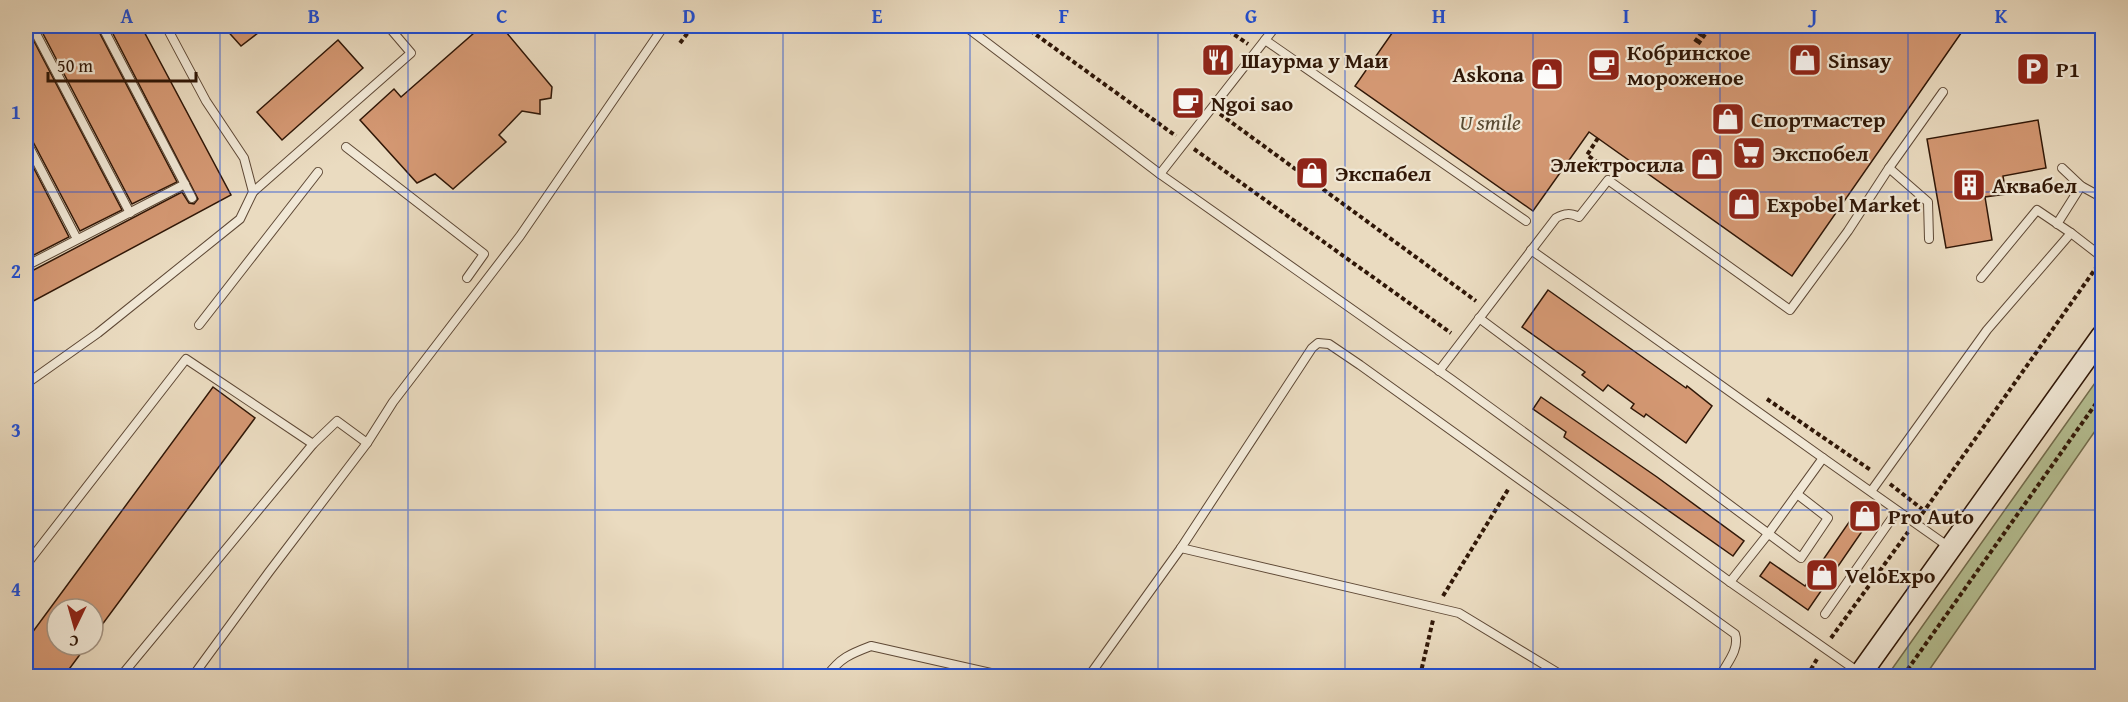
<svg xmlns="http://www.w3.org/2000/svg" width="2128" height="702" font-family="'Gentium Book Plus',serif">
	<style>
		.green { fill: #b5c093; stroke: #726c4d; stroke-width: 1.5 }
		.building { fill: #d49873; stroke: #301707; stroke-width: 1.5 }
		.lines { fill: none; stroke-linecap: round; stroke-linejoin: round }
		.service-casing { stroke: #5e4835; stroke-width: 10 }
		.secondary-casing { stroke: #301707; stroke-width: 24 }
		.path { stroke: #301707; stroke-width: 4; stroke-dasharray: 4.5 3; stroke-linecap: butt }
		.service { stroke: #f1e8d6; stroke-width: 8 }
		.secondary { stroke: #f1e8d6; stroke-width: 21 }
		.grid { fill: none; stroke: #1d4ed8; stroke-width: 1.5; stroke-opacity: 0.55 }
		.labels { text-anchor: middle; stroke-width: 4.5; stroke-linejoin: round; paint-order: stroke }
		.poi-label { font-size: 22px; font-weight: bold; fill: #301707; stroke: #f1e8d6; text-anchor: start }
		.park-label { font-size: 22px; font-style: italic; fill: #584a31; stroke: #f1e8d6 }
		.neatline { fill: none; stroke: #1d4ed8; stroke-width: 2 }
		.grid-label { font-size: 20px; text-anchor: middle; font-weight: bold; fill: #1d4ed8 }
	</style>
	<rect width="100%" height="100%" fill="#eadbc0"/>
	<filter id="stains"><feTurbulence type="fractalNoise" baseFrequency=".00333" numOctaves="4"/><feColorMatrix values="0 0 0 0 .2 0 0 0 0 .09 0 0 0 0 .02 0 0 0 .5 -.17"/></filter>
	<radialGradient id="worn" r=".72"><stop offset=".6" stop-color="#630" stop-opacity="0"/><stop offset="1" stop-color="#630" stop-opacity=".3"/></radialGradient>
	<!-- green -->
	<polygon class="green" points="2102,373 2102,421 1925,676 1887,676"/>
	<!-- building -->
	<g class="building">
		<polygon points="26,26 122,210 80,231 31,138 26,135"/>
		<polygon points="39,26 96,26 177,182 132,204"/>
		<polygon points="109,26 141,26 231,195 26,305 26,274 182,192 189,203 194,204 198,199"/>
		<polygon points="223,26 267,26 241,46"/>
		<polygon points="482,26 501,26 552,87 551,98 540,100 540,114 522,111 499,135 506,142 453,189 435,174 417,183 360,120 394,89 401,97"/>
		<polygon points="1397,26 1966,26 1792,276 1589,132 1533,211 1355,86"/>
		<polygon points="338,40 363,68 282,140 257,112"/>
		<polygon points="2038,120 2046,168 2003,176 2006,194 1985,197 1992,240 1946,248 1927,139"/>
		<polygon points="26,153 69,237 32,256 26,244"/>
		<polygon points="1548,290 1686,388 1687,386 1712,406 1686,443 1646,414 1644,417 1631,408 1634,404 1608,385 1603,391 1582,375 1585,372 1522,327"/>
		<polygon points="213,387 255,418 93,637 93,609 57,609 57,645 87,645 64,676 26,676 26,641"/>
		<polygon points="1541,397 1657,477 1744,541 1733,556 1564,437 1566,432 1533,409"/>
		<polygon points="1863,502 1876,511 1808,610 1760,576 1770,562 1805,586"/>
	</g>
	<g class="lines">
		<defs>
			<g id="service">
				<polyline points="32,26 130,213"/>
				<polyline points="102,26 192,198"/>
				<polyline points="965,26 1160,174 1451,379 1730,582 1860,673"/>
				<polyline points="1359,26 1364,28"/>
				<polyline points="1265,40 1526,221"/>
				<polyline points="26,141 77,239"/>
				<polyline points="346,147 484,254 467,278"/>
				<polyline points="1889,168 1943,92"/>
				<polyline points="2062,168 2081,186 2101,197"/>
				<polyline points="1160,174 1276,26"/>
				<polyline points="253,192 411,53 388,26"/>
				<polyline points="2057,224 2081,186"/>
				<polyline points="1531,250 1823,458"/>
				<polyline points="26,266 185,184"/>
				<polyline points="1981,278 2037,210 2071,233"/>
				<polyline points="1479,318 1801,558 1828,518 1797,494"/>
				<polyline points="199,325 318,172"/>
				<path d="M1439 371 1556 218C1565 213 1570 213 1579 217L1608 180 1790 310 1848 231 1889 168 1928 202 1929 239"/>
				<polyline points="26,384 98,333 240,219 253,192 244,158 206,101 166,26"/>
				<polyline points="1872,490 1987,330 2071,233 2102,257"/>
				<polyline points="1181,548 1459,613 1563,676"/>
				<polyline points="26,565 186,359 313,444"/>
				<polyline points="1730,582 1768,534 1823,458 1949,547"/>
				<polyline points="1825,614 1897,511"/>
				<polyline points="121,676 313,444 337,421 367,443"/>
				<polyline points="193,676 269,572 367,443 393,402 520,236 664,26"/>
				<path d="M827 676C840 658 850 654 871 646L1004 676"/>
				<path d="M1089 676 1181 548 1312 348 1318 343 1329 344 1360 365 1735 634C1740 649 1727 663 1720 676"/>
			</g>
			<polyline id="secondary" points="1859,676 2102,336"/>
		</defs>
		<!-- service casing -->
		<use href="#service" class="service-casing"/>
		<!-- secondary casing -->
		<use href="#secondary" class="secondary-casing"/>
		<!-- path -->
		<g class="path">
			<polyline points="1024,26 1176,136"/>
			<polyline points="1222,26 1248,44"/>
			<polyline points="1695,42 1706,26"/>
			<polyline points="680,43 693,26"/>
			<polyline points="1698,44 1711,26"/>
			<polyline points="1220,114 1476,301"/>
			<polyline points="1598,138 1587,155 1604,167"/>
			<polyline points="1194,149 1451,333"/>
			<polyline points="1767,399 1872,471"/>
			<polyline points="1890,484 1922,509"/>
			<polyline points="1922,514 2096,268"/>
			<polyline points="1443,596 1509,488"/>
			<polyline points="1831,638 1908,532"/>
			<polyline points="1420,676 1433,620"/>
			<polyline points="1807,676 1817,659"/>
			<polyline points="1903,676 2102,395"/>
		</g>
		<!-- service -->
		<use href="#service" class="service"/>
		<!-- secondary -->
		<use href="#secondary" class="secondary"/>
	</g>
	<!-- grid -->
	<path class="grid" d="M220 26V676M408 26V676M595 26V676M783 26V676M970 26V676M1158 26V676M1345 26V676M1533 26V676M1720 26V676M1908 26V676M26 192H2102M26 351H2102M26 510H2102"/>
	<!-- icons -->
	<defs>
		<symbol id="restaurant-square" viewBox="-11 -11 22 22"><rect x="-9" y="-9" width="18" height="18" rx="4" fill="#8f2418" stroke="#f1e8d6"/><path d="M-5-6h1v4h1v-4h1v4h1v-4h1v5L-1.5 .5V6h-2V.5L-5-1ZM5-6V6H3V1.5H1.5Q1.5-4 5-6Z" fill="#fff"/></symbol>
		<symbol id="shop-square" viewBox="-11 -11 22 22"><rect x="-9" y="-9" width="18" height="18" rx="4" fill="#8f2418" stroke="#f1e8d6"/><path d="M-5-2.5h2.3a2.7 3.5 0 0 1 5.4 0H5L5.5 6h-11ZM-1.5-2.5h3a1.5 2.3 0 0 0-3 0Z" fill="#fff"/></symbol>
		<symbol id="cafe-square" viewBox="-11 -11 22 22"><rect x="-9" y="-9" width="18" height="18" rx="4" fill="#8f2418" stroke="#f1e8d6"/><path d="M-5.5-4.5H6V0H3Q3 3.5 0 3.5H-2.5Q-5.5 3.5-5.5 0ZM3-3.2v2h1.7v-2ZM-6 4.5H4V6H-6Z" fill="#fff"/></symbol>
		<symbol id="parking-square" viewBox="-11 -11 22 22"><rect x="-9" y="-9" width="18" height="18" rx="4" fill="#8f2418" stroke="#f1e8d6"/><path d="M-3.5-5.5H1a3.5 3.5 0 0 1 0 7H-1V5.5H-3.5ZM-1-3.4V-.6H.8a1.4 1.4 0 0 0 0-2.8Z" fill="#fff"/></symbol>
		<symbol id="supermarket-square" viewBox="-11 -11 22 22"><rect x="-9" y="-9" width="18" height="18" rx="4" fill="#8f2418" stroke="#f1e8d6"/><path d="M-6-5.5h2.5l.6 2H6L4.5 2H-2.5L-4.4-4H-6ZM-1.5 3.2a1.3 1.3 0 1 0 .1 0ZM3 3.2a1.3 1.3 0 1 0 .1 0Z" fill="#fff"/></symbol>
		<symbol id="building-square" viewBox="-11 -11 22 22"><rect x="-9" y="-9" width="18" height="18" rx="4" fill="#8f2418" stroke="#f1e8d6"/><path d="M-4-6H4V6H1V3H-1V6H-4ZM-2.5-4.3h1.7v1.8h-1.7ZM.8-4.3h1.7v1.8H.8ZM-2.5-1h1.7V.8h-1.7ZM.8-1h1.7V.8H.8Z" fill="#fff"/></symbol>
	</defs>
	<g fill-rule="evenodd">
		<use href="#restaurant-square" x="1199" y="41" width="38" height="38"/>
		<use href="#shop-square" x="1786" y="41" width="38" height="38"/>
		<use href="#cafe-square" x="1585" y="46" width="38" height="38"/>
		<use href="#parking-square" x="2014" y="50" width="38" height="38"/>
		<use href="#shop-square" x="1528" y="55" width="38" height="38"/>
		<use href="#cafe-square" x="1169" y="84" width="38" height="38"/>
		<use href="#shop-square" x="1709" y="100" width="38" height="38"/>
		<use href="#supermarket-square" x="1730" y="134" width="38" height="38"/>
		<use href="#shop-square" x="1688" y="145" width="38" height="38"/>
		<use href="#shop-square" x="1293" y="154" width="38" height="38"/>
		<use href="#building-square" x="1950" y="166" width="38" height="38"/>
		<use href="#shop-square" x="1725" y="185" width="38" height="38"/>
		<use href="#shop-square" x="1846" y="497" width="38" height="38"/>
		<use href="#shop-square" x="1803" y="556" width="38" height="38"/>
	</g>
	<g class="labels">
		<!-- poi labels -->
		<g class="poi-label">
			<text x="1627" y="60">Кобринское<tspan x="1627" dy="25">мороженое</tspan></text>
			<text x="1241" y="68">Шаурма у Маи</text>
			<text x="1828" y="68">Sinsay</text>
			<text x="2056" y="77">P1</text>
			<text x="1524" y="82" text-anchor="end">Askona</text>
			<text x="1211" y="111">Ngoi sao</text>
			<text x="1751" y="127">Спортмастер</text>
			<text x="1772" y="161">Экспобел</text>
			<text x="1684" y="172" text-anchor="end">Электросила</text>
			<text x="1335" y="181">Экспабел</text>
			<text x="1992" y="193">Аквабел</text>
			<text x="1767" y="212">Expobel Market</text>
			<text x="1888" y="524">Pro Auto</text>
			<text x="1845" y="583">VeloExpo</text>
		</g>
		<!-- park labels -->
		<g class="park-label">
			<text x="1490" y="130">U smile</text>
		</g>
	</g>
	<!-- margin -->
	<rect width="2128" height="702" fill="none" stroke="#eadbc0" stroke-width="66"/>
	<!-- north arrow -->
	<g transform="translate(75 627) rotate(185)"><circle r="28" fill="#f1e8d6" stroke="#a49483" stroke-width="1.5"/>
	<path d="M0-4.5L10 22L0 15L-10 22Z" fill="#8f2418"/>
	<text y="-9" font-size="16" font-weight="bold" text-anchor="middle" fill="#301707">С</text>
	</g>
	<!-- scale -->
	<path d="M48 72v9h148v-9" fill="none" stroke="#301707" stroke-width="3"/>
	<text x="57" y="72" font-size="18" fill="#301707" stroke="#f1e8d6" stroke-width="4.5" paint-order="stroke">50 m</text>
	<rect x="33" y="33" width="2062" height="636" class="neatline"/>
	<g class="grid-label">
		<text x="127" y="23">A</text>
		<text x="314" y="23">B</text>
		<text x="502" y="23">C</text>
		<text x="689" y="23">D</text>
		<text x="877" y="23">E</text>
		<text x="1064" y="23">F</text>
		<text x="1251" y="23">G</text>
		<text x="1439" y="23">H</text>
		<text x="1626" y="23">I</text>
		<text x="1814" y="23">J</text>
		<text x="2001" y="23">K</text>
		<text x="16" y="119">1</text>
		<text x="16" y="278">2</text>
		<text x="16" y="437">3</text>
		<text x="16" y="596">4</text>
	</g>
	<rect width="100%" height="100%" filter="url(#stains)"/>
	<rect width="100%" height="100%" fill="url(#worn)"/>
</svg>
